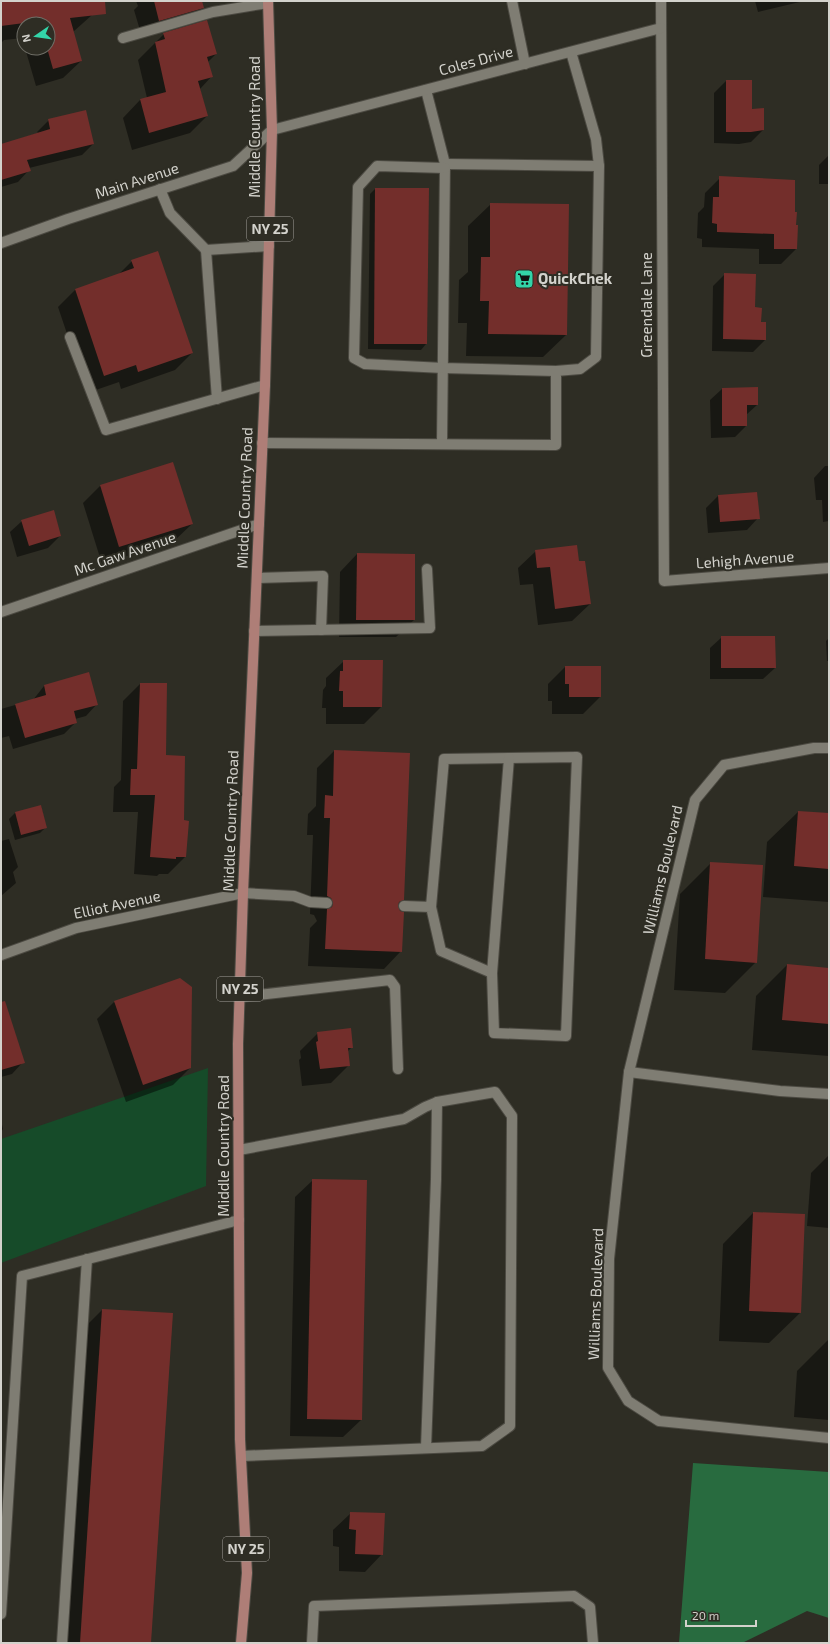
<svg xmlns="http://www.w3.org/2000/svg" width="830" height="1644" font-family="'Exo 2',sans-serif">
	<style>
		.green { fill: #164b29 }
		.forest { fill: #286b3f }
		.shadow { fill: #0007 }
		.building { fill: #732e2b }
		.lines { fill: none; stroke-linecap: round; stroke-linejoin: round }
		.lane-casing { stroke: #4c4a42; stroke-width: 12 }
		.street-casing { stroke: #4c4a42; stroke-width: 12 }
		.primary-casing { stroke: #4c4a42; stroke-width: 12 }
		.lane { stroke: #7f7d73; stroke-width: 10 }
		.street { stroke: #7f7d73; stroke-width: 10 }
		.primary { stroke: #ae7e77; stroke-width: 10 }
		.labels { text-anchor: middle; stroke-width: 4; stroke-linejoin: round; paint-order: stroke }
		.shield { fill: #2e2d24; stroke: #a2a09a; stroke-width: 1 }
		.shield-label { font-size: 14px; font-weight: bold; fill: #d3d2cc }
		.street-label { font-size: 15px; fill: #d3d2cc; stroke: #2e2d24 }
		.poi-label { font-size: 15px; font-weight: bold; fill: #d3d2cc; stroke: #2e2d24; text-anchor: start }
	</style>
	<rect width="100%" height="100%" fill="#2e2d24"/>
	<!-- green -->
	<polygon class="green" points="208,1068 206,1186 1,1263 1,1139"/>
	<!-- forest -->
	<polygon class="forest" points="693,1463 829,1472 829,1618 807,1611 742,1643 679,1643"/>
	<!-- shadow -->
	<g class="shadow">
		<polygon points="7,1 90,1 92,15 73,32 81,61 63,78 36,86 25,48 48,48 48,24 24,24 24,43 23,38 4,40 1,43 1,7"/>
		<polygon points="136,1 201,1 203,8 185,25 142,37 134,10 138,6"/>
		<polygon points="755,1 804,1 758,12"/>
		<polygon points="164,34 216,54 208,62 212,76 200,89 207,116 190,133 132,150 123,118 140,100 147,98 138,60"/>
		<polygon points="726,81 751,110 763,130 751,142 739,144 714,143 714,93"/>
		<polygon points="49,120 93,144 82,155 29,168 29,170 18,182 1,187 1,145 38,133 37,132"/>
		<polygon points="829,155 829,184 819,184 819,165"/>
		<polygon points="720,178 796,249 781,264 759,264 759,249 702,247 702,239 697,238 698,213 704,207 705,193"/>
		<polygon points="375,189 426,344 421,350 368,349 370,194"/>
		<polygon points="491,204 566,335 543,357 466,356 467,323 458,323 459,280 468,272 468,226"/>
		<polygon points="132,261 192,353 175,370 121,389 119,382 87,393 58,307 75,290 118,275"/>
		<polygon points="725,274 760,323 765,323 765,340 753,352 712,351 713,286"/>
		<polygon points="722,389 757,405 746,415 746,426 735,437 711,438 710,400"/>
		<polygon points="825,466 829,466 829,521 823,522 822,500 816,500 814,478"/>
		<polygon points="100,486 192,524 174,541 102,564 83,503"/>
		<polygon points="757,493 758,518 747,530 708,533 706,508 718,496"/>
		<polygon points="22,521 60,536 48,548 17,557 10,532"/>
		<polygon points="536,551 578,562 590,604 572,621 538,625 533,584 520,585 518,568"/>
		<polygon points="357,554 414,620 396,637 339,637 340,572"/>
		<polygon points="722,637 775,668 763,679 710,679 710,648"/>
		<polygon points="829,638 829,661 827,661 826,641"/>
		<polygon points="344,661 381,707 364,724 326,724 326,708 322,708 323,690 326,686 326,678"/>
		<polygon points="565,667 600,697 583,714 552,714 552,701 548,701 548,684"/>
		<polygon points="140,684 165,756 183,821 185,857 168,874 159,874 157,876 134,874 138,812 113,812 114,787 121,780 123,701"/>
		<polygon points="44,686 97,704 86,716 75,719 76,722 64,734 13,749 9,736 1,738 1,709 33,700"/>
		<polygon points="334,751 403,899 396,906 401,951 384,969 308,966 310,928 317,921 314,915 310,914 313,835 307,835 308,814 316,806 317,768"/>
		<polygon points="41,806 46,827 40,833 15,840 9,819 15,813"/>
		<polygon points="798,812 829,814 829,902 763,897 767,842"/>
		<polygon points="9,839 18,867 13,872 16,883 1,896 1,841"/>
		<polygon points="711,863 756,962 725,993 674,990 680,894"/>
		<polygon points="787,965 829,969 829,1056 752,1050 756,996"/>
		<polygon points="114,1002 190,1068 173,1085 126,1102 97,1019"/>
		<polygon points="1,1020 23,1062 12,1074 1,1077"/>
		<polygon points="318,1033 352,1047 347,1052 349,1065 331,1083 302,1086 299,1060 301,1058 300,1051"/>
		<polygon points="1,1120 3,1129 1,1132"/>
		<polygon points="829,1155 829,1228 807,1226 811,1173"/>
		<polygon points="313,1180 361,1420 343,1437 290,1436 295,1197"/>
		<polygon points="753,1213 800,1313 769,1343 719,1341 723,1244"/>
		<polygon points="102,1310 150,1643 64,1643 85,1327"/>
		<polygon points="828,1340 829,1420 794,1417 797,1371"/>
		<polygon points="351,1513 382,1554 365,1572 339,1571 339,1547 333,1546 333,1530"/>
	</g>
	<!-- building -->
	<g class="building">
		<polygon points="1,1 105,1 106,14 70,18 82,61 53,69 47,48 48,24 41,24 40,21 1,26"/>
		<polygon points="154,1 202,1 204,8 159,21"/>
		<polygon points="207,20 217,54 207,57 213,77 198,81 208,116 149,133 140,99 166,92 155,42 165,39 163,33"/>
		<polygon points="726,80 752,80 752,109 764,108 764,130 751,132 726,132"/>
		<polygon points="86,110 94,144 27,160 31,171 1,180 1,144 50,129 48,119"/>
		<polygon points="719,176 795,180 795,212 797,212 796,225 798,225 797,249 774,249 774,234 717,232 717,224 712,223 713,197 719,197"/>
		<polygon points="375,188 429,188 427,344 374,344"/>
		<polygon points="490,203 569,204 567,335 488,334 489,301 480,301 481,257 490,257"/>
		<polygon points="158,251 193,353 138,372 136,365 104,376 75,289 134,268 131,260"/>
		<polygon points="724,273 756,274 755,307 762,308 761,322 766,322 766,340 723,339"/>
		<polygon points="758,387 758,405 747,405 747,426 722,426 722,388"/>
		<polygon points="173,462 193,524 119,547 100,485"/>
		<polygon points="757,492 760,519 720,522 718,495"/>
		<polygon points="54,510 61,536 29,546 21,520"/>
		<polygon points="577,545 579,561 585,561 591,604 555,609 550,567 537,568 535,550"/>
		<polygon points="357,553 415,554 415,620 356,620"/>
		<polygon points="721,636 775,636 776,668 721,668"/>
		<polygon points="343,660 383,660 382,707 343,707 343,691 339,691 340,671 343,671"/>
		<polygon points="565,666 601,666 601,697 569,697 569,684 565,684"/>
		<polygon points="89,672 98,705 74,711 77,723 25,738 15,704 46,695 44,685"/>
		<polygon points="140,683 167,683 166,755 185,756 184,820 189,821 186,857 176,857 176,859 150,857 155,795 130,795 131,769 137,769"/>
		<polygon points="334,750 410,753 404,900 399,902 398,906 400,911 404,912 402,952 325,949 327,909 332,907 333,903 331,898 327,896 330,818 324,818 325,795 333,796"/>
		<polygon points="41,805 47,828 21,835 15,812"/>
		<polygon points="798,811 829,813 829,869 794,866"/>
		<polygon points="710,862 763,865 757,963 705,959"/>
		<polygon points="787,964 829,968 829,1024 782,1020"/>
		<polygon points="180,978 192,987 191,1068 143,1085 114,1001"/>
		<polygon points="5,1001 25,1063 1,1070 1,1002"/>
		<polygon points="351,1028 353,1048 348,1048 350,1066 320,1069 316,1042 318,1041 317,1032"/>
		<polygon points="312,1179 367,1180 362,1420 307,1419"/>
		<polygon points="753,1212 805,1214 801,1313 749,1311"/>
		<polygon points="102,1309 173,1313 151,1643 80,1643"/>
		<polygon points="350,1512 385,1513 383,1555 355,1554 356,1530 349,1529"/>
	</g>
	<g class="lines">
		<defs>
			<g id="lane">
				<polyline points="512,1 525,64"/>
				<polyline points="123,38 213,12 268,3"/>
				<polyline points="426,90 445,164 442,444"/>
				<polyline points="445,164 599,166"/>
				<polyline points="445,168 377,166 358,187 354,358 365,364 443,368 556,371"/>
				<polyline points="160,189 170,213 206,250"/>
				<polyline points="70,337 106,430 265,385"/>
				<polyline points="217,399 206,250 269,246"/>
				<polyline points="262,443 556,445 556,371 580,369 596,357 599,166 596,139 571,52"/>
				<polyline points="257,578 323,576 321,630"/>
				<polyline points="254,631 430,628 427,569"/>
				<polyline points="243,893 294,896 310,902 327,903"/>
				<polyline points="404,906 431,907 441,951 492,973 494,1033 566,1036 577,757 444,759 431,907"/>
				<polyline points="492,973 509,758"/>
				<polyline points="240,997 390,980 395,987 398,1069"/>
				<polyline points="239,1150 404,1119 425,1107 437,1102 495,1092 512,1116 510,1426 482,1446 241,1456"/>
				<polyline points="426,1448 436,1179 437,1102"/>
				<polyline points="1,1614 22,1276 239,1220"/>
				<polyline points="62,1643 87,1259"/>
				<polyline points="312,1643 314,1606 574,1596 590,1607 593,1643"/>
			</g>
			<g id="street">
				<polyline points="661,1 664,581 829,568"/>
				<polyline points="1,243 68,219 233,166 272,130 661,28"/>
				<polyline points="1,612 259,524"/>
				<polyline points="829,748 814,748 724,765 695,800 629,1072 609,1259 608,1368 628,1401 659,1421 829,1438"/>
				<polyline points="1,955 76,928 243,893"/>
				<polyline points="629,1072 780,1091 829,1094"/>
			</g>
			<polyline id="primary" points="241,1643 247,1573 240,1439 238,1044 243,893 265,385 272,130 268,1"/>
		</defs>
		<!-- lane casing -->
		<use href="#lane" class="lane-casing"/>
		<!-- street casing -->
		<use href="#street" class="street-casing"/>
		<!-- primary casing -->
		<use href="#primary" class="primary-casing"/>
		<!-- lane -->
		<use href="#lane" class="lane"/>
		<!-- street -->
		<use href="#street" class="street"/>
		<!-- primary -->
		<use href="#primary" class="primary"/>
	</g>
	<!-- icons -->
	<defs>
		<symbol id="supermarket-square" viewBox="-11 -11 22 22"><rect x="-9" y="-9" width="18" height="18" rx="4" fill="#33d4a8" stroke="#2e2d24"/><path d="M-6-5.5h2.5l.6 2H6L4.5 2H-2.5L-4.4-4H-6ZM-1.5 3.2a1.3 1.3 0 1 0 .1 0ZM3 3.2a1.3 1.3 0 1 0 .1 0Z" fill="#111"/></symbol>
	</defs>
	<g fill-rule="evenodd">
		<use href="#supermarket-square" x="513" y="268" width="22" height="22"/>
	</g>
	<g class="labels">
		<!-- shield labels -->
		<g class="shield">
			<rect x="247" y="217" width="46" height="24" rx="3"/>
			<rect x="217" y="977" width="46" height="24" rx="3"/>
			<rect x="223" y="1537" width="46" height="24" rx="3"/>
		</g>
		<g class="shield-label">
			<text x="270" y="234">NY 25</text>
			<text x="240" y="994">NY 25</text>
			<text x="246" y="1554">NY 25</text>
		</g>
		<!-- street labels -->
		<g class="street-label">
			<text transform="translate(476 61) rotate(-15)" y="5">Coles Drive</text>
			<text transform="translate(255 127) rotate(-90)" y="5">Middle Country Road</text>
			<text transform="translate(137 181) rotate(-18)" y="5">Main Avenue</text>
			<text transform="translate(647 305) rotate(-90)" y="5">Greendale Lane</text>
			<text transform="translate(245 498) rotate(-88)" y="5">Middle Country Road</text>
			<text transform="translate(125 554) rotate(-19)" y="5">Mc Gaw Avenue</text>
			<text transform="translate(745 560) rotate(-4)" y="5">Lehigh Avenue</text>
			<text transform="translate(231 821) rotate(-88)" y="5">Middle Country Road</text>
			<text transform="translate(663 870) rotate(-77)" y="5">Williams Boulevard</text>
			<text transform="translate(117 905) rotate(-12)" y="5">Elliot Avenue</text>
			<text transform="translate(224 1146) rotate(-90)" y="5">Middle Country Road</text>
			<text transform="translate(596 1294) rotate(-88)" y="5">Williams Boulevard</text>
		</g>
		<!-- poi labels -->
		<g class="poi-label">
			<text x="538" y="284">QuickChek</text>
		</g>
	</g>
	<!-- border -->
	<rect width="830" height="1644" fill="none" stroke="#d3d2cc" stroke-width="4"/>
	<!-- north arrow -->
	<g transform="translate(36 36) rotate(257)"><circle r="19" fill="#2e2d24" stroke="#706f67"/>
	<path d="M0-3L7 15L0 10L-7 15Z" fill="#33d4a8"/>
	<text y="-6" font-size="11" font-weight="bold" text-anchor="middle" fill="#d3d2cc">N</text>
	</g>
	<!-- scale -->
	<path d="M686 1620v6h70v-6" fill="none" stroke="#d3d2cc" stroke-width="2"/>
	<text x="692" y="1620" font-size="12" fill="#d3d2cc" stroke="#2e2d24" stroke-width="3" paint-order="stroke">20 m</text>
</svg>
